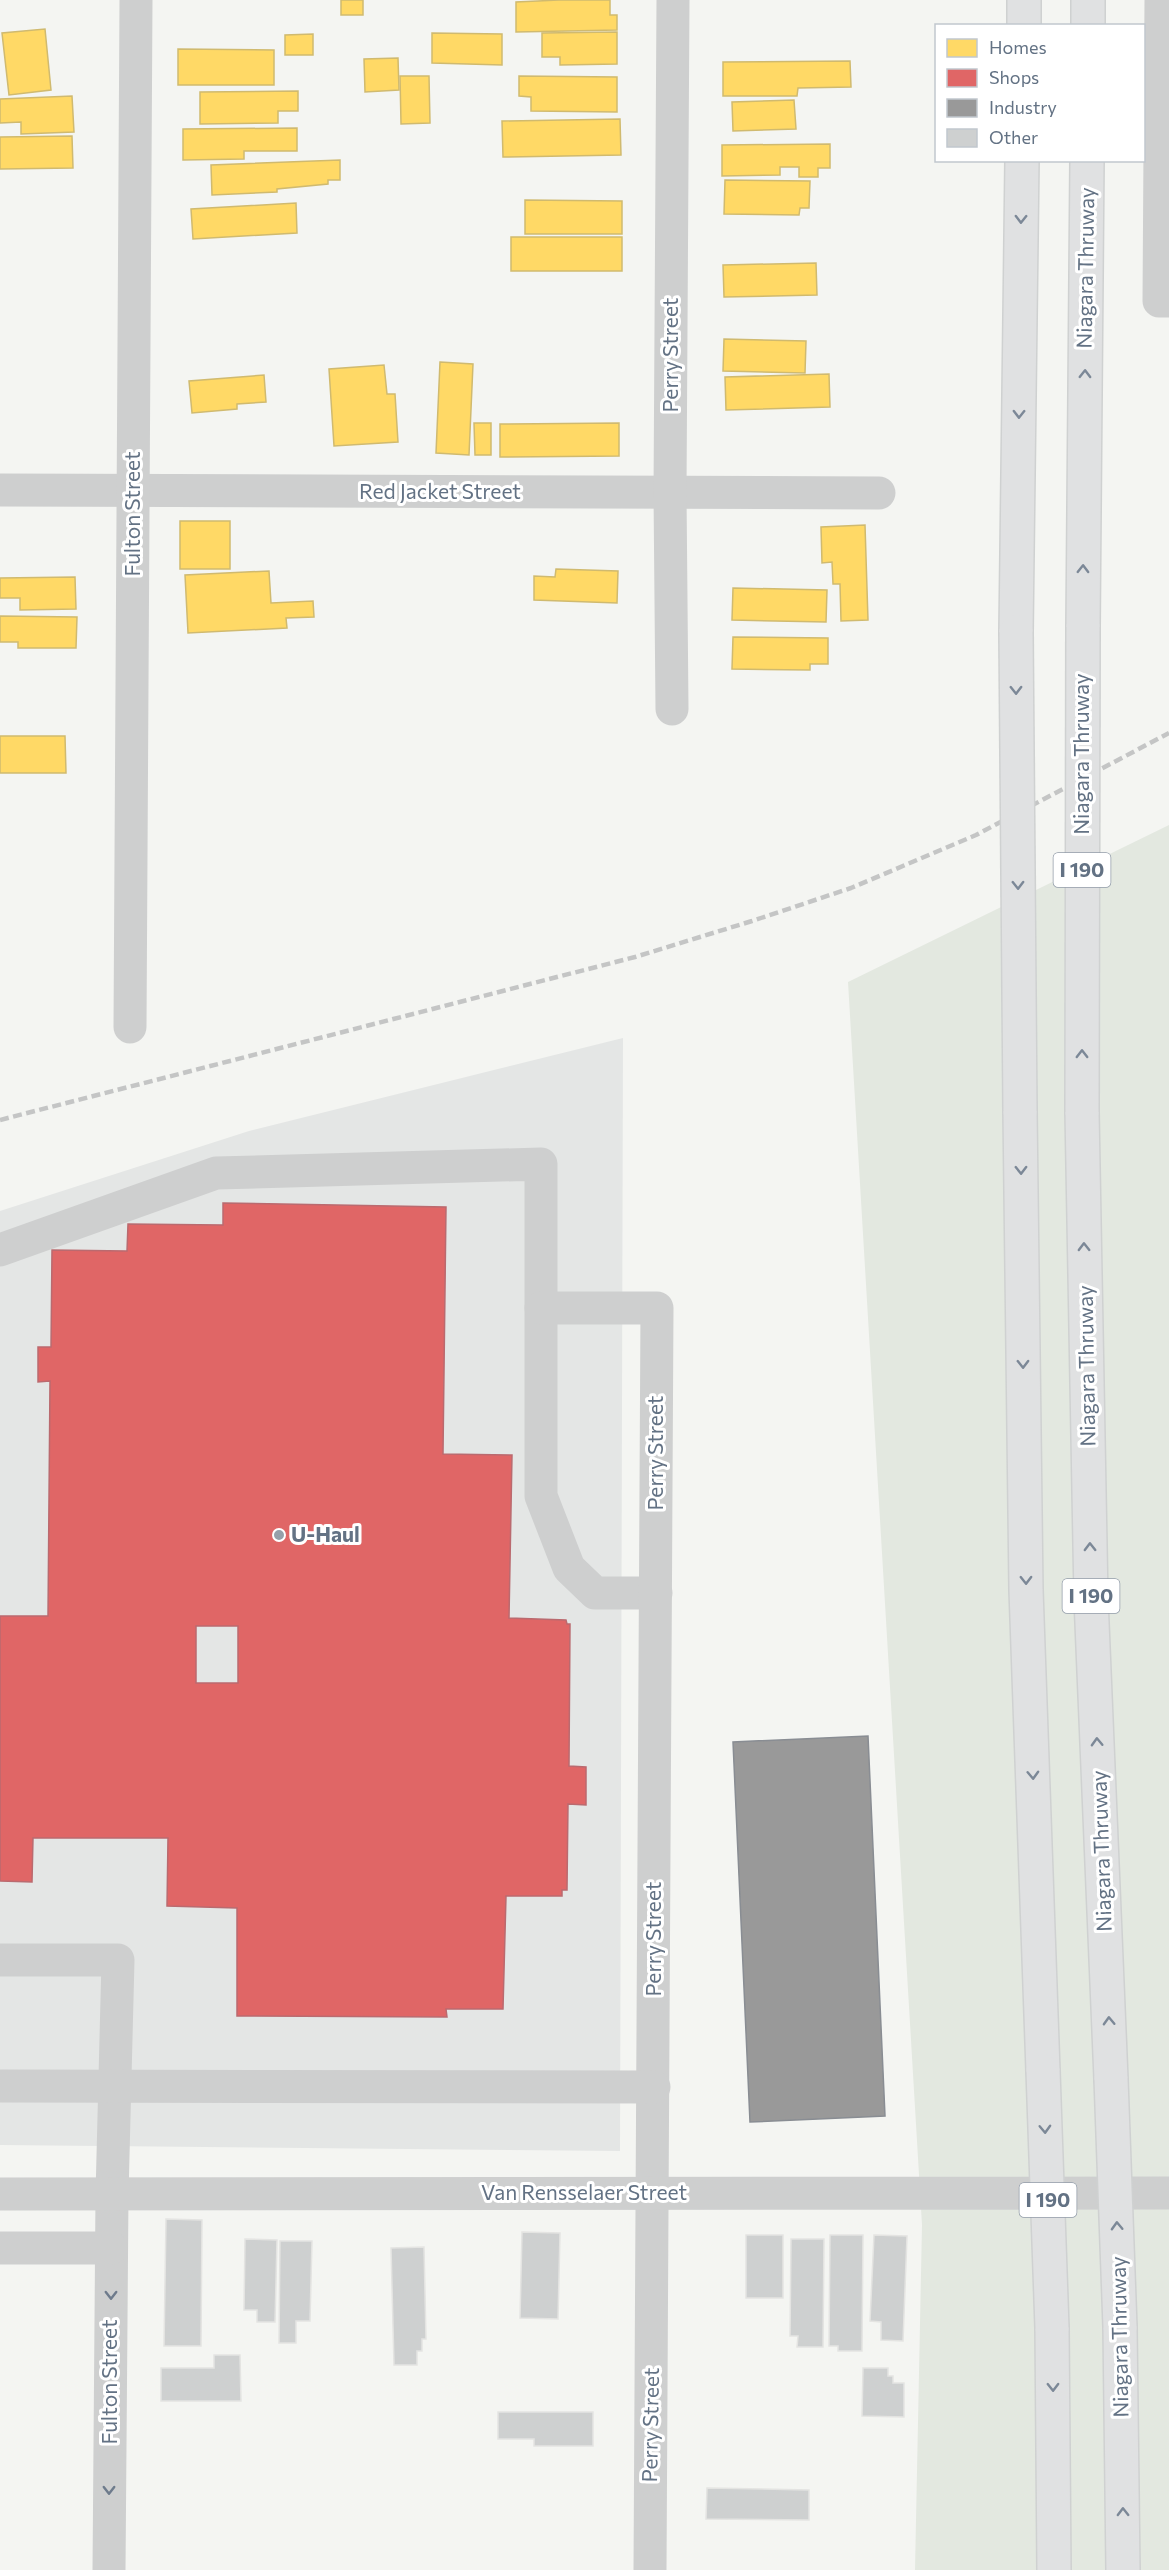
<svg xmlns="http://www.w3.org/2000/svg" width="1169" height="2570" font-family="Commissioner,sans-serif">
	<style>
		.built { fill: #e4e6e5 }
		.green { fill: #e3e8e0 }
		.homes { fill: #ffd966; stroke: #d0ba6f; stroke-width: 1.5 }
		.shops { fill: #e06666; stroke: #ba6a6f; stroke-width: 1.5; fill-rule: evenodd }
		.industry { fill: #999; stroke: #898d93; stroke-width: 1.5 }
		.building { fill: #ced0d0; stroke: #e4e4e2; stroke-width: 1.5 }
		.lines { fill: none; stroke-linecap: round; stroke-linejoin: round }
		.highway-casing { stroke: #cfd1d1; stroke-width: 36 }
		.minor { stroke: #cecfcf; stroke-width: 33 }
		.highway { stroke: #e0e1e2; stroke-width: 33 }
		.rail { stroke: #c4c5c5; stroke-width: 4.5; stroke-dasharray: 9 4.5; stroke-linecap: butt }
		.highway-bridge-casing { stroke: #cfd1d1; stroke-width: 36; stroke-linecap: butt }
		.highway-bridge { stroke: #e0e1e2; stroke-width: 33 }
		.oneway { stroke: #7c8897 }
		.oneway2 { stroke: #6e7b8c }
		.poi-dot { fill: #96a0aa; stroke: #fff; stroke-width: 2 }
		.labels { text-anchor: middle; stroke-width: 6; stroke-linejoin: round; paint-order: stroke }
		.shield { fill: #fff; stroke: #929ca9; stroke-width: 1.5 }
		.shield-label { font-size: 20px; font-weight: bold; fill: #637284 }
		.street-label { font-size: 21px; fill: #637284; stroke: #fff }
		.poi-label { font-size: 21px; font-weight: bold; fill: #637284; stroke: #fff; text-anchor: start }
	</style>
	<rect width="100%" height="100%" fill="#f4f5f2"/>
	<!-- built -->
	<polygon class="built" points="623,1038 620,2151 0,2145 0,1211 249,1131"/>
	<!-- green -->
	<polygon class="green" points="1169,825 1169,2570 915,2570 922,2225 848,982"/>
	<!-- homes -->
	<g class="homes">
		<rect x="341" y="0" width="22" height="15"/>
		<polygon points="559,0 610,0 610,15 617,15 617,30 516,32 516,2"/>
		<polygon points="45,29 51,90 9,95 2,33"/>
		<polygon points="617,32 617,64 560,65 560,57 542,57 542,33"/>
		<polygon points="432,33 502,34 502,65 432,63"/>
		<polygon points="313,34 313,55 285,55 285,35"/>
		<polygon points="178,49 274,50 274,85 178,85"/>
		<polygon points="398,58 399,90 365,92 364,59"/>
		<polygon points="850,61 851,87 798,88 797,96 723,96 723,62"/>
		<polygon points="400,76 429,76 430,123 401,124"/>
		<polygon points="519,76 617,77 617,112 531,111 531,97 519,96"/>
		<polygon points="298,91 298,111 278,111 278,123 200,124 200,92"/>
		<polygon points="72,96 74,132 21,134 21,122 0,123 0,99"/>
		<polygon points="794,100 796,129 733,131 732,102"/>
		<polygon points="620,119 621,155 503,157 502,121"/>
		<polygon points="297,128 297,151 244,151 244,159 183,160 183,129"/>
		<polygon points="72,136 73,168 0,169 0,137"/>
		<polygon points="830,144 830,168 818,168 818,177 799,177 799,167 780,167 780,175 722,176 722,145"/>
		<polygon points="340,160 340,180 328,180 328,184 277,189 277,192 212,195 211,165"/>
		<polygon points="725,180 810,181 809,208 800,208 799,215 724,214"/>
		<polygon points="525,200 622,201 622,234 525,234"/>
		<polygon points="296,203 297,233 193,239 191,209"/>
		<rect x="511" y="237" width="111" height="34"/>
		<polygon points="816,263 817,295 724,297 723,265"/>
		<polygon points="724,339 806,341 805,373 723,371"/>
		<polygon points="440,362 473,364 469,455 436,453"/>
		<polygon points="384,365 387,394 395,394 398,442 334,446 329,369"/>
		<polygon points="829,374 830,407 726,410 725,377"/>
		<polygon points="264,375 266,402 237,404 237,409 192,413 189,381"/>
		<polygon points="474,423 491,423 491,455 475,455"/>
		<polygon points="619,423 619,456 500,457 500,424"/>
		<rect x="180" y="521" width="50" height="48"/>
		<polygon points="865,525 868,620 841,621 840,584 833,584 832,562 822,563 821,527"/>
		<polygon points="556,569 618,571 617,603 534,600 534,576 555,577"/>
		<polygon points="269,571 271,603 313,601 314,617 286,618 287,628 188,633 185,575"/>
		<polygon points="75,577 76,609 20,610 20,598 0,598 0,578"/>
		<polygon points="733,588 827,590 826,622 732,620"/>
		<polygon points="0,616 77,617 76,648 18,648 18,642 0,642"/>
		<polygon points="733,637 828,638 828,664 810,664 810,670 732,669"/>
		<polygon points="0,736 65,736 66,773 0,773"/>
	</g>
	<!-- shops -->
	<path class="shops" d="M223 1203 446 1207 443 1454 512 1455 509 1618 566 1620 567 1624H570L569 1766 586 1767V1805L568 1804 567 1890H562V1896H506L503 2009H446L447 2017 237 2016V1908L167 1906 168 1838H33L32 1882 0 1881V1616H48L50 1381 38 1382V1347H51L52 1250 127 1251 128 1224 223 1225ZM196 1626H238V1683H196Z"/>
	<!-- industry -->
	<polygon class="industry" points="868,1736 885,2116 750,2122 733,1742"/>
	<!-- building -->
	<g class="building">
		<polygon points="166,2219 202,2220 201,2346 164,2346"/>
		<polygon points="522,2232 560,2233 558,2319 520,2318"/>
		<rect x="746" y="2235" width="37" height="63"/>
		<polygon points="830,2235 863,2235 862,2351 838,2351 838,2346 829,2346"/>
		<polygon points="874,2235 907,2236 903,2341 881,2340 881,2322 870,2321"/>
		<polygon points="245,2239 277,2240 275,2322 257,2322 257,2310 244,2310"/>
		<polygon points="791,2239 824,2239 823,2347 797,2347 798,2336 790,2336"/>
		<polygon points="280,2241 312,2241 310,2321 296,2321 296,2343 279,2343"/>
		<polygon points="424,2247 426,2339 422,2339 422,2351 417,2351 417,2365 394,2365 391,2248"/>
		<polygon points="214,2355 240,2355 241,2401 161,2401 161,2368 214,2368"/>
		<polygon points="863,2368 888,2368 888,2376 893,2376 893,2383 904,2383 904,2417 862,2416"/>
		<polygon points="498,2412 593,2412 593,2446 534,2446 534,2439 498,2439"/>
		<polygon points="707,2488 809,2490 809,2520 706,2519"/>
	</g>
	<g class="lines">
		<defs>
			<g id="highway">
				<polyline points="1024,26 1024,0"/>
				<polyline points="1088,26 1088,0"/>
				<polyline points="1083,627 1087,160"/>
				<polyline points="1016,632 1022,160"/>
				<polyline points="1020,1111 1026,1590 1043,2071"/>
				<polyline points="1082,1112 1091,1599 1111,2079"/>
				<polyline points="1120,2327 1123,2570"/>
				<polyline points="1052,2328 1054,2570"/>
			</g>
		</defs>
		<!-- highway casing -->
		<use href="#highway" class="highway-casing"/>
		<!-- minor -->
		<g class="minor">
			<polyline points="1161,0 1159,301 1169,301"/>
			<polyline points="0,490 879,493"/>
			<polyline points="672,709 670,493 673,0"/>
			<polyline points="130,1027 136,0"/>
			<polyline points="0,1250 216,1173 541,1164 541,1496 569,1568 595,1593 656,1593"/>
			<polyline points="541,1308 657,1308 650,2570"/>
			<polyline points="0,1960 118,1960 112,2195 109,2570"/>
			<polyline points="0,2086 654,2087"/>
			<polyline points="0,2194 1169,2193"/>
			<polyline points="0,2248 111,2248"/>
		</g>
		<!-- highway -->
		<use href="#highway" class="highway"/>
		<!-- rail -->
		<polyline class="rail" points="0,1120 635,957 752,921 851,888 976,835 1169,733"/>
		<defs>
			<g id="highway-bridge">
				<polyline points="1016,632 1020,1111"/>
				<polyline points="1082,1112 1083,627"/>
				<polyline points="1043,2071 1052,2328"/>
				<polyline points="1111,2079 1120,2327"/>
			</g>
		</defs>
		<!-- highway-bridge casing -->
		<use href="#highway-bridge" class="highway-bridge-casing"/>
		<!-- highway-bridge -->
		<use href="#highway-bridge" class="highway-bridge"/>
	</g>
	<!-- one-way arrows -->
	<defs><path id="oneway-chevron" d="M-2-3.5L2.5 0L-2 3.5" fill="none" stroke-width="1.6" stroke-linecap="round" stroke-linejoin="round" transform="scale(1.5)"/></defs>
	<g class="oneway">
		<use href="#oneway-chevron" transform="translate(1021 219) rotate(91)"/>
		<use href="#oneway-chevron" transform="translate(1085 374) rotate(-89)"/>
		<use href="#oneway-chevron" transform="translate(1019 414) rotate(91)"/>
		<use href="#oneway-chevron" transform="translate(1083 569) rotate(-89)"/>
		<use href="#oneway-chevron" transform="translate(1016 690) rotate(89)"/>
		<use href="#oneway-chevron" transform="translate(1018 885) rotate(89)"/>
		<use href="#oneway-chevron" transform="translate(1082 1054) rotate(-90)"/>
		<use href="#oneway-chevron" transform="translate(1021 1170) rotate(89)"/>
		<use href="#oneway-chevron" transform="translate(1084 1247) rotate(-91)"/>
		<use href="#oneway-chevron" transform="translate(1023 1364) rotate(89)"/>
		<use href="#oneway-chevron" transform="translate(1090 1547) rotate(-91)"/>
		<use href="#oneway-chevron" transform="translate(1026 1580) rotate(89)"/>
		<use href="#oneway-chevron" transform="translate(1097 1742) rotate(-92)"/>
		<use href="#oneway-chevron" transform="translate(1033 1775) rotate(88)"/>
		<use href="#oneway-chevron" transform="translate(1109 2021) rotate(-92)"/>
		<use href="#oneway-chevron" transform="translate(1045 2129) rotate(88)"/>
		<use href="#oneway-chevron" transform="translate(1117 2226) rotate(-92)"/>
		<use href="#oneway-chevron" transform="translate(1053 2387) rotate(89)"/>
		<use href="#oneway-chevron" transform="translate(1123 2512) rotate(-91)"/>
	</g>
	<g class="oneway2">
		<use href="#oneway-chevron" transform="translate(111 2295) rotate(90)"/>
		<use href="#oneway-chevron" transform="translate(109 2490) rotate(90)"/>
	</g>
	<!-- markers -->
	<circle class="poi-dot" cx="279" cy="1535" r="6"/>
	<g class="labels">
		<!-- shield labels -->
		<g class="shield">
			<rect x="1053.5" y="853" width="57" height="34" rx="4.5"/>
			<rect x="1062.5" y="1579" width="57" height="34" rx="4.5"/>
			<rect x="1019.5" y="2183" width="57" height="34" rx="4.5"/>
		</g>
		<g class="shield-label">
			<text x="1082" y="877">I 190</text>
			<text x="1091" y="1603">I 190</text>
			<text x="1048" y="2207">I 190</text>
		</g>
		<!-- street labels -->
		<g class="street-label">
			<text transform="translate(1086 268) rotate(-89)" y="7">Niagara Thruway</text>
			<text transform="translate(671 355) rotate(-90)" y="7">Perry Street</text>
			<text x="440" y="499">Red Jacket Street</text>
			<text transform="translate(133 514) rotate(-90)" y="7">Fulton Street</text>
			<text transform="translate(1082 754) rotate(-90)" y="7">Niagara Thruway</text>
			<text transform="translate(1087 1366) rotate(-91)" y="7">Niagara Thruway</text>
			<text transform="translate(656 1453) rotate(-90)" y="7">Perry Street</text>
			<text transform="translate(1102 1851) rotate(-92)" y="7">Niagara Thruway</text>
			<text transform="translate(654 1939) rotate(-90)" y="7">Perry Street</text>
			<text x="584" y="2200">Van Rensselaer Street</text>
			<text transform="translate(1120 2337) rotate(-91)" y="7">Niagara Thruway</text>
			<text transform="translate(110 2382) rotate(-90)" y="7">Fulton Street</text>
			<text transform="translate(651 2425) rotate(-89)" y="7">Perry Street</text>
		</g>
		<!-- poi labels -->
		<g class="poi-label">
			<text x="291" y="1542">U-Haul</text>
		</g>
	</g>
	<!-- legend -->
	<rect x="935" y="24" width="210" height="138" fill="#ffffff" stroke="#c1c7ce" stroke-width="1.5"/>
	<rect x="947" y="39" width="30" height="18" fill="#ffd966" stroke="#c1c7ce" stroke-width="1.5"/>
	<text x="989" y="54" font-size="18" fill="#637284">Homes</text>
	<rect x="947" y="69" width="30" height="18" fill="#e06666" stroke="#c1c7ce" stroke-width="1.5"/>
	<text x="989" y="84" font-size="18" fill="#637284">Shops</text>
	<rect x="947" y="99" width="30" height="18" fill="#999999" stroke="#c1c7ce" stroke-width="1.5"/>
	<text x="989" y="114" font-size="18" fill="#637284">Industry</text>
	<rect x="947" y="129" width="30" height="18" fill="#ced0d0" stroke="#c1c7ce" stroke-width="1.5"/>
	<text x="989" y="144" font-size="18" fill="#637284">Other</text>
</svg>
